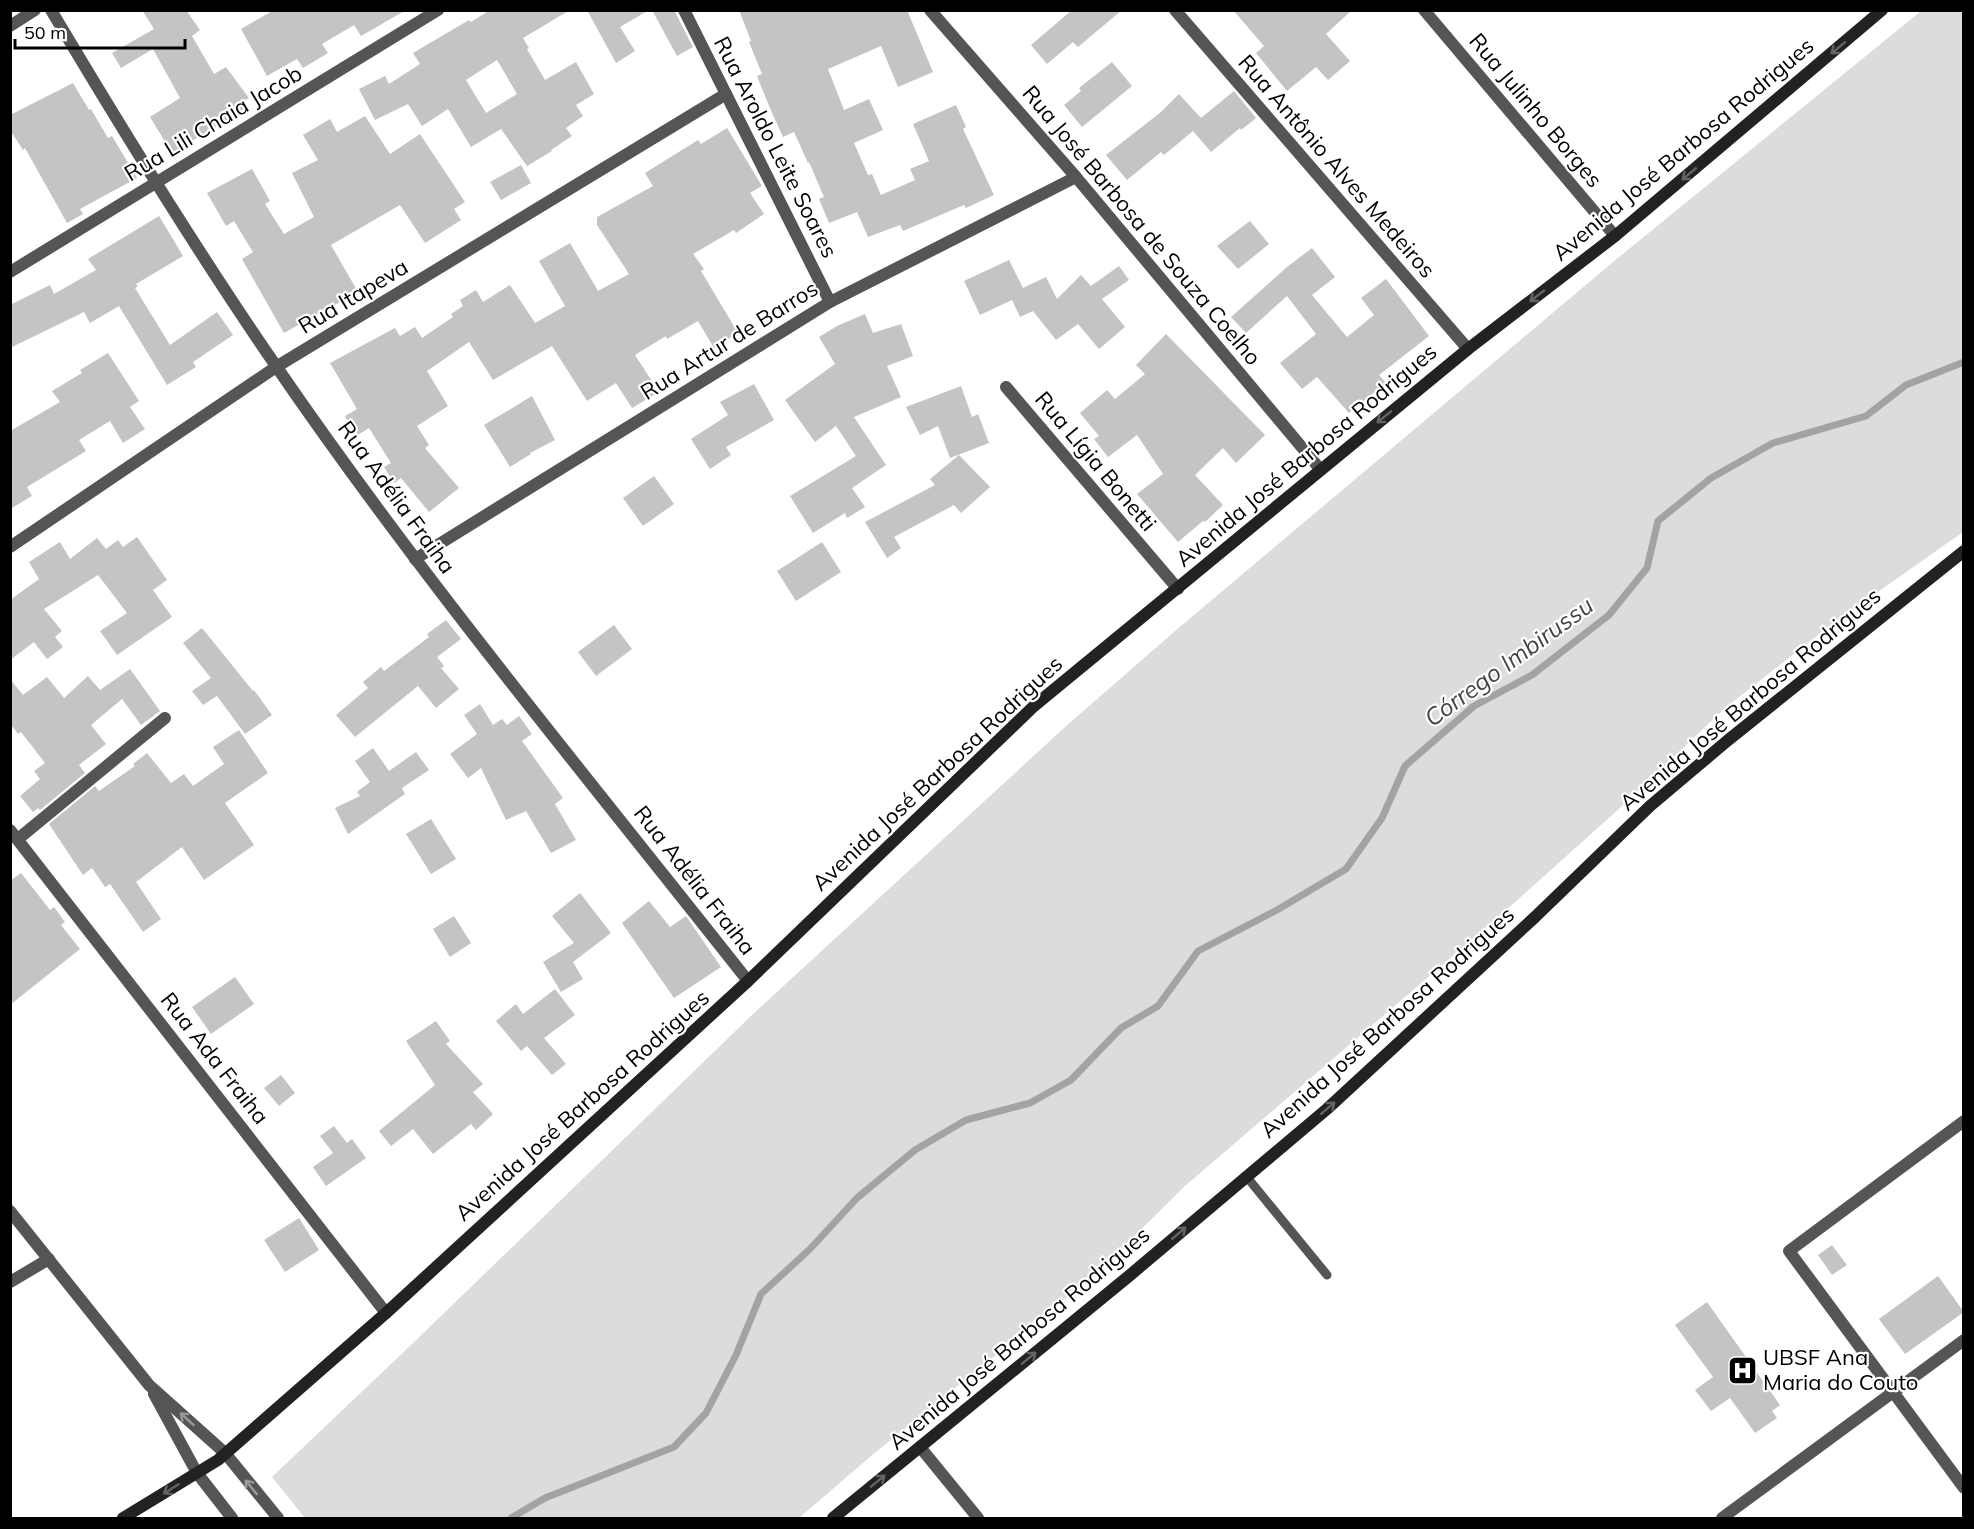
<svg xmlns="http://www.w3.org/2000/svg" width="1974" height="1529" font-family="Mulish,sans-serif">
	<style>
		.green { fill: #dcdcdc }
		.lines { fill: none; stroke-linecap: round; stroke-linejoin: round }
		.stream { stroke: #a3a3a3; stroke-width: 7 }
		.building { fill: #c4c4c4; fill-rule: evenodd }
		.service { stroke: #555; stroke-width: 9 }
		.minor { stroke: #555; stroke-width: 12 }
		.tertiary { stroke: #555; stroke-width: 12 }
		.secondary { stroke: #222; stroke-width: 12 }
		.oneway { stroke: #646464 }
		.oneway2 { stroke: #999 }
		.labels { text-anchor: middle; stroke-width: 4.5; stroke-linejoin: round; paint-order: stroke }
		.street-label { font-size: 22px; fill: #000; stroke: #fff }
		.poi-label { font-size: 22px; fill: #000; stroke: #fff; text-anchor: start }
		.water-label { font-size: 24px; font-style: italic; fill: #444; stroke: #fff }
	</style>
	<rect width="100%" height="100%" fill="#fff"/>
	<!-- green -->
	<polygon class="green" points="1921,11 1963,11 1963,532 1828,627 1724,709 1620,808 1504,912 1185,1186 1095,1275 871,1456 799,1518 305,1518 272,1477 411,1345 752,1015 1065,727 1175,631 1613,262"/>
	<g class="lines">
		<!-- stream -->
		<polyline class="stream" points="511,1518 545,1498 674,1447 706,1413 736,1355 761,1294 810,1249 857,1198 915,1150 966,1120 1030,1103 1071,1080 1121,1028 1158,1006 1198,951 1277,910 1346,869 1382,818 1405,766 1474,706 1532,675 1609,615 1647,568 1658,521 1711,478 1773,443 1866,416 1906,385 1964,362"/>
	</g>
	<!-- building -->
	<g class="building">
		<polygon points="142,10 186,10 200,30 192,36 214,74 226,67 249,98 243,101 247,108 172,153 150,117 180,98 153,49 121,68 112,53 154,29"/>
		<polygon points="274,10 406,10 361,36 354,25 322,44 328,53 303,68 297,59 267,76 241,29"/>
		<path d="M490 10H570L523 38 529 48 527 49 545 80 576 62 594 94 576 105 583 116 566 128 572 136 551 150 552 151 527 166 501 129 471 147 448 109 422 126 408 104 375 120 359 89 385 76 389 84 420 64 413 53 469 20 471 22ZM497 60 517 94 486 113 466 80Z"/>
		<polygon points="587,10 649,10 620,27 635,51 616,63"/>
		<polygon points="652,10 674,10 693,47 677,56"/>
		<polygon points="739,10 907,10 933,72 898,87 881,46 828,69 844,110 869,99 883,130 854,143 868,175 872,174 881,195 915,180 910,169 929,161 913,124 956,105 966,127 963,129 994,195 966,208 964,205 903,231 900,225 868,237 857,212 829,223 819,199 824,197 809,162 808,163 794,132 783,137 769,106 757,76 762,74 749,42 751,41"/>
		<polygon points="1072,10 1122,10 1078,47 1073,42 1047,64 1031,45"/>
		<polygon points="1233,10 1352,10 1326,34 1350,61 1328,80 1316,67 1287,91 1256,53 1264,46"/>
		<polygon points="1112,62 1132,86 1082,127 1064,105 1081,91 1079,88"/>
		<polygon points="73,83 89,110 91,109 108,138 112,136 137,178 80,209 83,214 67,223 25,148 23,150 10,130 10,115"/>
		<polygon points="1234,91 1256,118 1241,130 1240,128 1211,152 1193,131 1164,155 1161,152 1127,180 1106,155 1161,112 1179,94 1201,118"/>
		<polygon points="365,116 390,154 420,134 465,202 454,209 461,220 425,243 400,205 331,245 358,292 284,333 242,259 253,252 234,221 226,226 207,193 252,169 270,201 265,204 284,234 314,217 292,173 318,160 303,135 330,119 337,132"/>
		<polygon points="727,128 762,186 750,193 764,214 736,233 734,230 693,254 704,269 701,271 738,333 714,348 698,321 667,339 666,336 635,355 659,392 632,408 616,383 587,401 552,346 493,380 469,342 427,371 448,406 417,426 429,445 425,448 459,488 429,512 401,478 394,483 384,467 391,463 369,428 356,436 345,416 357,409 330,363 395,328 400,336 415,327 422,338 453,317 451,314 463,306 460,300 476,290 483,302 510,285 535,323 565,306 539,261 570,243 598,291 629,274 597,225 597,217 653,186 645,173 698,140 701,144"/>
		<polygon points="521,165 531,183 501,200 490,182"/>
		<polygon points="159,216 183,256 136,284 138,286 135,288 170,345 217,312 233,335 193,362 196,367 167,385 119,306 90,323 84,312 10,348 10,305 50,285 54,294 96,270 88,259"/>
		<polygon points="1250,221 1269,244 1238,269 1217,246"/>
		<polygon points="1312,248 1335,277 1312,295 1347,337 1374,315 1361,298 1386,279 1429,336 1379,375 1386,383 1349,413 1317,377 1302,389 1280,363 1316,334 1287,296 1246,333 1231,317 1287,267"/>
		<polygon points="1009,260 1023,288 1046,277 1057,299 1081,275 1091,286 1119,266 1129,280 1102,299 1125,327 1099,349 1078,324 1056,340 1033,311 1020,317 1012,300 980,315 964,281"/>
		<polygon points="865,314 873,333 901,324 913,356 887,366 901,397 854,417 886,465 852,488 865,507 847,518 845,513 813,533 790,496 856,456 836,426 815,442 785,400 835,364 819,337 837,326"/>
		<polygon points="1166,334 1265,435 1236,463 1223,448 1195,475 1223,505 1205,522 1203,521 1178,542 1137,494 1163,474 1137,435 1108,457 1094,439 1099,436 1080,413 1107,390 1115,399 1145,374 1136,365"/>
		<polygon points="108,353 139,401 130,407 145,429 123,443 110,421 79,440 86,451 27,487 32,496 10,509 10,431 60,402 52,391 82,373 80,370"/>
		<polygon points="754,384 774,420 726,447 731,455 710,469 691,439 728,415 720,402"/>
		<polygon points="961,386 972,417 978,414 989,443 950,458 938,426 920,435 906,407"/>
		<polygon points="532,396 555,440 530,453 531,454 510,467 484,425"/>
		<polygon points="959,455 990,487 961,513 954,505 894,537 901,548 887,558 865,522 935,485 930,479"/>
		<polygon points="654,476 674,504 643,526 623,498"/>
		<polygon points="137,537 167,580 153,590 172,617 117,655 100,631 127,613 98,575 44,609 62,631 55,637 63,647 47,659 34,642 10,660 10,600 39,579 29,562 60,542 70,559 97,538 106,549 118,540 123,547"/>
		<polygon points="822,542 841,572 796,601 777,571"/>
		<polygon points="446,620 461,639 437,657 444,666 441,668 459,689 436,708 418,686 355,737 336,715 368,688 363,682 381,667 384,671 429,637 427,634"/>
		<polygon points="614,625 632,649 596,676 578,652"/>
		<polygon points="202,628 253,691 254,690 272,715 245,734 217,696 203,705 192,691 211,678 183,643"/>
		<polygon points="130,669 160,711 141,725 122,699 91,725 106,744 79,765 85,773 40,810 38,808 33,812 20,796 40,779 34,771 45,763 21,732 18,734 10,723 10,679 23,695 47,677 64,698 88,676 100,690"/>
		<polygon points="480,704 493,725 502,719 507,725 519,716 532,734 522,741 563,798 555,804 576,840 551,853 526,811 506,820 481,768 468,778 450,754 477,734 464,715"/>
		<polygon points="239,730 268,773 225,803 254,845 204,880 182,847 136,882 161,919 143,932 110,884 105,887 92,868 83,875 49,824 95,786 99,791 135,766 133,764 147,753 171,783 184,774 193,786 224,764 213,747"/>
		<polygon points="373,748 389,771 416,752 429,770 402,788 405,794 348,834 335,808 360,796 357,792 370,782 355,761"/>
		<polygon points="431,819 456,859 431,874 406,834"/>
		<polygon points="21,873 50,910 54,907 65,922 61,925 80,949 10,1005 10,881"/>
		<polygon points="580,893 611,933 573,962 583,979 561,992 543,962 574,943 552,916"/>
		<polygon points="649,901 670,927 686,916 721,967 674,998 622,923"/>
		<polygon points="454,916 471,943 450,957 433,929"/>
		<polygon points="235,977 254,1004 211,1034 192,1007"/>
		<polygon points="555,989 575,1015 544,1038 566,1064 552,1075 527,1046 521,1051 496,1021 516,1004 523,1014"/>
		<polygon points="436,1021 450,1041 446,1044 483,1084 473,1092 493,1114 476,1130 471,1124 433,1154 413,1129 391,1146 379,1131 435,1085 406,1041"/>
		<polygon points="281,1075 295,1093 279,1106 264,1088"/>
		<polygon points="334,1126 347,1143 352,1139 366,1158 326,1186 313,1167 333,1153 320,1136"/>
		<polygon points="299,1218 319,1250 285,1272 264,1240"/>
		<polygon points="1832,1245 1847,1265 1832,1275 1818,1255"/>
		<polygon points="1938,1276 1964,1312 1905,1354 1879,1319"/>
		<polygon points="1707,1302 1780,1405 1772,1411 1777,1418 1755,1433 1730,1398 1711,1411 1695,1390 1713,1377 1675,1325"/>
	</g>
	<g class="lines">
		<!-- service -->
		<polyline class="service" points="1246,1176 1327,1275"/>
		<!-- minor -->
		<g class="minor">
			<path d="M51 10C123 131 196 250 276 366 422 579 588 778 748 981"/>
			<polyline points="684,10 830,302"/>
			<polyline points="930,10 1076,177 1320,469"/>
			<polyline points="1175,10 1468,349"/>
			<polyline points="1424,10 1615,236"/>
			<polyline points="10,26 35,10"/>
			<polyline points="10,272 438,10"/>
			<polyline points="1006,387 1178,589"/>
			<polyline points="10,547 276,367 726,94"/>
			<polyline points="415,559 830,302 1076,177"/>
			<polyline points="10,830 386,1313"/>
			<polyline points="18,839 165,718"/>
			<polyline points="10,1282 49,1259"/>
			<polyline points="920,1447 978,1518"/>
			<polyline points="1722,1518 1964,1340"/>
		</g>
		<!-- tertiary -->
		<g class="tertiary">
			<polyline points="1964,1121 1789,1251 1964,1488"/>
			<polyline points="10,1211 149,1385 225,1453 278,1518"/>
			<polyline points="154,1394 197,1473 232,1518"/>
		</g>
		<!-- secondary -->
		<g class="secondary">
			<polyline points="123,1518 218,1460 386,1313 748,981 1034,706 1468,349 1615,236 1882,10"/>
			<polyline points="833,1518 1129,1276 1327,1109 1535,917 1650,806 1727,741 1964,551"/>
		</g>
	</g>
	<!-- one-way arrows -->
	<defs><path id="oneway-shaft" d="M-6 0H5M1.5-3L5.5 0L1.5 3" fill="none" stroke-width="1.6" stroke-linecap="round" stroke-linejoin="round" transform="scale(1.5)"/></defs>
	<g class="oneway">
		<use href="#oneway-shaft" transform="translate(1838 48) rotate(140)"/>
		<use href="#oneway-shaft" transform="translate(1689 174) rotate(140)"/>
		<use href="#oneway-shaft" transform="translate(1537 296) rotate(142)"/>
		<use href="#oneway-shaft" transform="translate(1384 417) rotate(141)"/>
		<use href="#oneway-shaft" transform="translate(1328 1108) rotate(-41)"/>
		<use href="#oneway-shaft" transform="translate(1179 1233) rotate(-41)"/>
		<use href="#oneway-shaft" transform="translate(1029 1358) rotate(-39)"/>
		<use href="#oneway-shaft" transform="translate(878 1481) rotate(-39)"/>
		<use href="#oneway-shaft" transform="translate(171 1489) rotate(148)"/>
	</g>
	<g class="oneway2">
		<use href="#oneway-shaft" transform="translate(187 1419) rotate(-138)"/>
		<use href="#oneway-shaft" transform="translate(251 1487) rotate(-129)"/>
	</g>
	<!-- icons -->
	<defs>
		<symbol id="hospital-square" viewBox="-11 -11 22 22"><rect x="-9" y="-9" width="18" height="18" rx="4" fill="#000" stroke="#fff"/><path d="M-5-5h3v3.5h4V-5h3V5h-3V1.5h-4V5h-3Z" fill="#fff"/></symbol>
	</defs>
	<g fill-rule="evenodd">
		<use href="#hospital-square" x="1726" y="1354" width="33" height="33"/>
	</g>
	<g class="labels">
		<!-- street labels -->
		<g class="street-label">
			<text transform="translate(1536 110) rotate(50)" y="8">Rua Julinho Borges</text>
			<text transform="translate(213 123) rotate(-31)" y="8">Rua Lili Chaia Jacob</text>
			<text transform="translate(776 147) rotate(63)" y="8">Rua Aroldo Leite Soares</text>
			<text transform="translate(1683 149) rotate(-40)" y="8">Avenida José Barbosa Rodrigues</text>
			<text transform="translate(1337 166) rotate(49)" y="8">Rua Antônio Alves Medeiros</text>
			<text transform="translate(1142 225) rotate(50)" y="8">Rua José Barbosa de Souza Coelho</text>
			<text transform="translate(353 296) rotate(-31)" y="8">Rua Itapeva</text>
			<text transform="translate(729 340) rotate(-32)" y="8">Rua Artur de Barros</text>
			<text transform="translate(1306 455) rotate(-40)" y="8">Avenida José Barbosa Rodrigues</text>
			<text transform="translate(1096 461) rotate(50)" y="8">Rua Lígia Bonetti</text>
			<text transform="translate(397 497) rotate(54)" y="8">Rua Adélia Fraiha</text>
			<text transform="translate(1750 699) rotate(-40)" y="8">Avenida José Barbosa Rodrigues</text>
			<text transform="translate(937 773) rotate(-43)" y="8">Avenida José Barbosa Rodrigues</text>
			<text transform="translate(695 880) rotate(52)" y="8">Rua Adélia Fraiha</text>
			<text transform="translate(1387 1022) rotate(-42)" y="8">Avenida José Barbosa Rodrigues</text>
			<text transform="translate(215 1058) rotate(52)" y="8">Rua Ada Fraiha</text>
			<text transform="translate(582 1105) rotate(-42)" y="8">Avenida José Barbosa Rodrigues</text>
			<text transform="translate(1019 1338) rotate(-40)" y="8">Avenida José Barbosa Rodrigues</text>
		</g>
		<!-- poi labels -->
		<g class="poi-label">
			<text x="1763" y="1365">UBSF Ana<tspan x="1763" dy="25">Maria do Couto</tspan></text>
		</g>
		<!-- water labels -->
		<g class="water-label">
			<text transform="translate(1509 662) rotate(-36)" y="8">Córrego Imbirussu</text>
		</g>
	</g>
	<!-- border -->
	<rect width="1974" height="1529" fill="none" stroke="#000000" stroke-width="24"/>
	<!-- scale -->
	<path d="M15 39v9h170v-9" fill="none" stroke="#000000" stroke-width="3"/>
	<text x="24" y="39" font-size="18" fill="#000000" stroke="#ffffff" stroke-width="4.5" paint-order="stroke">50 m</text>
</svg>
